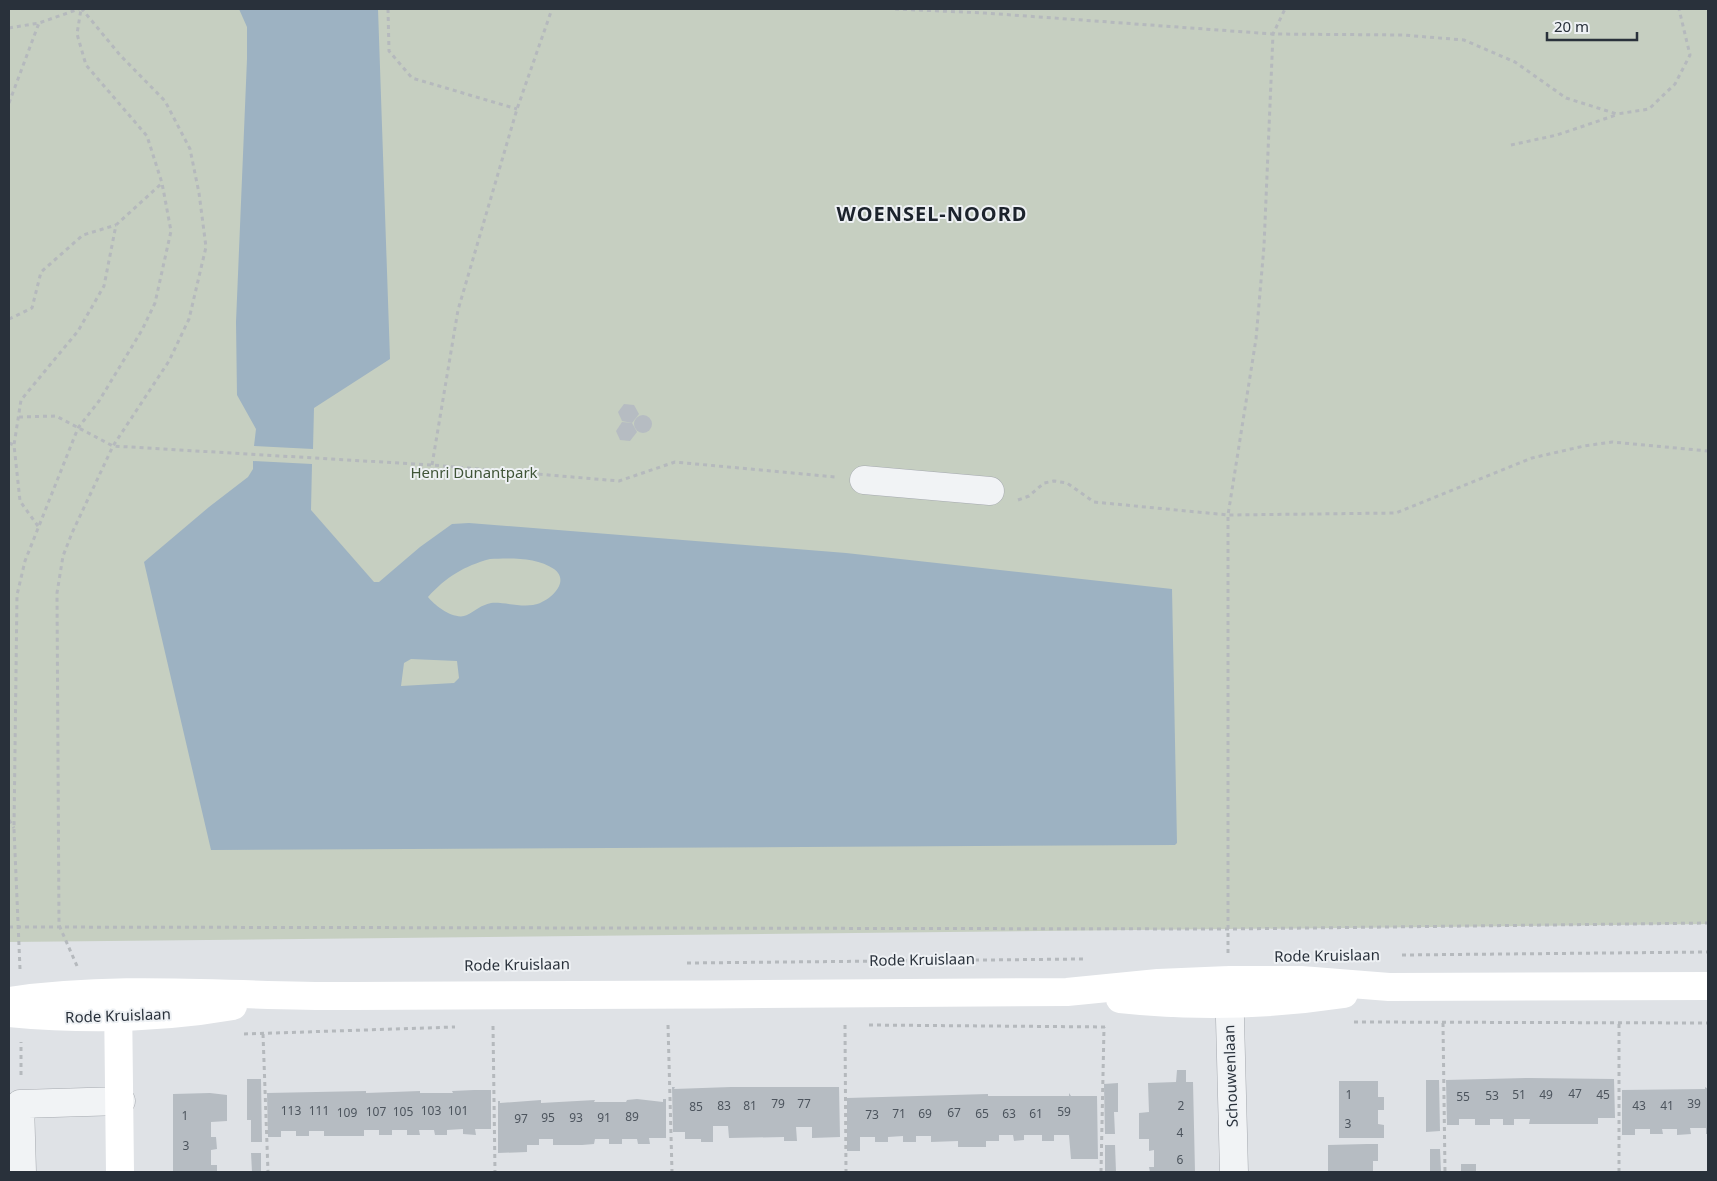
<svg xmlns="http://www.w3.org/2000/svg" width="1717" height="1181" font-family="'Noto Sans',sans-serif">
	<style>
		.green { fill: #c6cfc1 }
		.water { fill: #9db2c2; fill-rule: evenodd }
		.building { fill: #b6bcc2 }
		.lines { fill: none; stroke-linecap: round; stroke-linejoin: round }
		.street-casing { stroke: #a5a9af; stroke-width: 29 }
		.path { stroke: #b5b9bd; stroke-width: 3; stroke-dasharray: 4 4; stroke-linecap: butt }
		.street { stroke: #f1f3f5; stroke-width: 28 }
		.secondary { stroke: #fff; stroke-width: 28 }
		.labels { text-anchor: middle; stroke-width: 4; stroke-linejoin: round; paint-order: stroke }
		.number-label { font-size: 12px; fill: #4c545d }
		.park-label { font-size: 15px; fill: #405538; stroke: #eef1f4 }
		.street-label { font-size: 15px; fill: #29313b; stroke: #eef1f4 }
		.district-label { font-size: 20px; font-weight: bold; letter-spacing: 1px; fill: #1c232c; stroke: #eef1f4 }
	</style>
	<rect width="100%" height="100%" fill="#dfe2e6"/>
	<!-- green -->
	<polygon class="green" points="9,9 1708,9 1708,924 9,942"/>
	<!-- water -->
	<g class="water">
		<polygon points="239,9 378,9 390,359 314,408 313,449 254,446 256,429 237,395 236,322 247,59 247,27"/>
		<path d="M253 461 312 464 311 510 374 582H379L420 547 452 524 469 523 846 553 1172 589 1177 843 1175 845 211 850 144 562 209 507 248 477 253 469ZM490 559C509 558 537 557 554 569 572 582 548 603 533 605 519 607 504 602 491 603 481 605 475 611 467 615 455 621 435 606 428 597 446 577 464 566 490 559ZM411 659 457 661 459 678 454 683 401 686 404 663Z"/>
	</g>
	<!-- building -->
	<g class="building">
		<polygon points="624,404 634,405 639,414 632,423 622,421 618,412"/>
		<circle cx="643" cy="424" r="9"/>
		<polygon points="622,422 632,423 637,432 630,441 620,440 616,431"/>
		<polygon points="1177,1070 1186,1070 1186,1082 1193,1082 1195,1172 1150,1172 1149,1167 1154,1167 1154,1150 1149,1151 1149,1139 1139,1139 1139,1113 1149,1112 1148,1083 1176,1082"/>
		<polygon points="1529,1078 1614,1079 1615,1118 1598,1118 1598,1124 1529,1124 1530,1119 1514,1119 1514,1125 1503,1125 1503,1119 1490,1119 1490,1125 1475,1125 1475,1119 1459,1119 1459,1125 1447,1125 1446,1080"/>
		<polygon points="247,1079 261,1079 262,1142 251,1142 251,1120 247,1120"/>
		<polygon points="1426,1080 1439,1080 1440,1131 1426,1132"/>
		<polygon points="1339,1081 1378,1081 1378,1097 1384,1097 1384,1110 1378,1110 1378,1124 1384,1125 1384,1138 1339,1138"/>
		<polygon points="1118,1083 1118,1112 1114,1112 1115,1134 1105,1134 1104,1084"/>
		<polygon points="672,1087 675,1087 674,1089 731,1087 839,1087 840,1137 812,1138 812,1127 796,1127 797,1141 784,1141 784,1137 729,1138 728,1126 713,1126 713,1142 701,1142 701,1139 685,1139 685,1132 673,1132"/>
		<polygon points="1705,1087 1708,1089 1708,1134 1706,1134 1706,1128 1690,1128 1691,1134 1677,1135 1677,1129 1662,1129 1663,1134 1650,1134 1650,1129 1635,1129 1635,1135 1622,1135 1622,1090 1705,1089"/>
		<polygon points="474,1090 491,1090 491,1129 475,1129 476,1135 463,1134 463,1129 447,1130 447,1135 435,1135 434,1130 419,1130 420,1135 407,1135 407,1130 392,1130 392,1135 379,1135 379,1130 364,1130 364,1136 324,1136 324,1131 309,1131 309,1136 296,1136 296,1131 281,1131 281,1137 268,1137 267,1093 366,1091 366,1093 420,1091 420,1093 453,1093 452,1091"/>
		<polygon points="210,1093 227,1095 227,1121 211,1122 211,1137 216,1137 217,1149 211,1150 211,1165 217,1165 217,1172 173,1172 173,1094"/>
		<polygon points="1069,1093 1071,1096 1097,1096 1098,1159 1071,1159 1069,1135 1054,1135 1054,1141 1042,1141 1042,1135 1024,1135 1024,1140 1014,1141 1013,1135 999,1135 999,1141 986,1141 986,1147 958,1147 958,1141 931,1142 931,1136 916,1136 916,1142 903,1142 903,1136 888,1137 888,1142 875,1142 875,1137 860,1137 860,1151 847,1151 847,1098 988,1094 988,1096 1069,1096"/>
		<polygon points="637,1099 663,1102 663,1099 666,1099 666,1138 649,1138 650,1144 638,1144 637,1139 622,1139 622,1144 609,1144 609,1139 595,1139 594,1144 582,1145 553,1145 553,1139 539,1139 539,1145 527,1145 527,1152 498,1153 498,1101 500,1101 500,1103 541,1100 541,1103 595,1100 594,1102 626,1102 627,1100"/>
		<polygon points="1367,1144 1378,1144 1378,1161 1373,1161 1373,1172 1328,1172 1328,1145"/>
		<polygon points="1105,1145 1115,1145 1116,1172 1105,1172"/>
		<polygon points="1430,1149 1440,1149 1441,1172 1430,1172"/>
		<polygon points="251,1153 261,1153 261,1172 252,1172"/>
		<rect x="1461" y="1164" width="15" height="8"/>
	</g>
	<g class="lines">
		<defs>
			<g id="street">
				<polyline points="864,480 990,491"/>
				<polyline points="1229,981 1234,1172"/>
				<polyline points="22,1172 20,1104 121,1101"/>
			</g>
		</defs>
		<!-- street casing -->
		<use href="#street" class="street-casing"/>
		<!-- path -->
		<g class="path">
			<polyline points="388,9 389,51 412,78 517,109"/>
			<polyline points="895,9 985,13 1273,34 1403,35 1464,40 1515,62 1566,98 1617,114 1649,109 1675,84 1690,55 1679,9"/>
			<polyline points="9,28 39,23 79,9"/>
			<polyline points="9,103 39,23"/>
			<polyline points="1511,145 1557,135 1616,115"/>
			<polyline points="9,319 32,308 41,272 83,235 116,225"/>
			<polyline points="19,417 56,416 113,446 432,465 619,481 675,462 835,477"/>
			<polyline points="9,443 14,445"/>
			<polyline points="432,465 458,310 517,109 552,9"/>
			<polyline points="1018,500 1029,496 1044,483 1054,481 1067,483 1094,502 1228,515 1396,513 1532,458 1584,446 1612,442 1708,451"/>
			<polyline points="38,526 20,501 14,445 21,400 78,331 104,286 116,225 161,184"/>
			<polyline points="9,820 14,828"/>
			<polyline points="9,927 1228,929 1708,923"/>
			<polyline points="1228,953 1228,515 1256,339 1264,246 1273,34 1285,9"/>
			<polyline points="1402,955 1708,952"/>
			<polyline points="687,963 1083,959"/>
			<polyline points="77,966 59,925 57,593 63,556 72,533 113,446 169,361 189,319 206,247 199,193 190,149 165,101 120,55 82,9"/>
			<polyline points="20,969 14,829 17,595 25,561 78,428 99,401 142,330 155,303 171,231 162,183 147,136 86,65 77,34 81,9"/>
			<polyline points="1354,1022 1708,1023"/>
			<polyline points="1443,1023 1445,1172"/>
			<polyline points="668,1025 672,1172"/>
			<polyline points="845,1025 846,1172"/>
			<polyline points="869,1025 1108,1027"/>
			<polyline points="493,1026 495,1172"/>
			<polyline points="244,1034 455,1027"/>
			<polyline points="263,1034 268,1172"/>
			<polyline points="21,1075 21,1042"/>
			<polyline points="1101,1172 1104,1027"/>
			<polyline points="1619,1172 1619,1023"/>
		</g>
		<!-- street -->
		<use href="#street" class="street"/>
		<!-- secondary -->
		<g class="secondary">
			<polyline points="118,999 120,1172"/>
			<path d="M1120 999C1194 1007 1271 1005 1344 994"/>
			<path d="M9 1001C125 984 237 997 354 996 592 995 829 994 1067 992L1158 983 1229 980H1301L1389 987 1708 986"/>
			<path d="M9 1013C84 1020 159 1019 233 1006"/>
		</g>
	</g>
	<g class="labels">
		<!-- number labels -->
		<g class="number-label">
			<text x="1575" y="1098">47</text>
			<text x="1349" y="1099">1</text>
			<text x="1519" y="1099">51</text>
			<text x="1546" y="1099">49</text>
			<text x="1603" y="1099">45</text>
			<text x="1492" y="1100">53</text>
			<text x="1463" y="1101">55</text>
			<text x="778" y="1108">79</text>
			<text x="804" y="1108">77</text>
			<text x="1694" y="1108">39</text>
			<text x="724" y="1110">83</text>
			<text x="750" y="1110">81</text>
			<text x="1181" y="1110">2</text>
			<text x="1639" y="1110">43</text>
			<text x="1667" y="1110">41</text>
			<text x="696" y="1111">85</text>
			<text x="291" y="1115">113</text>
			<text x="319" y="1115">111</text>
			<text x="431" y="1115">103</text>
			<text x="458" y="1115">101</text>
			<text x="376" y="1116">107</text>
			<text x="403" y="1116">105</text>
			<text x="1064" y="1116">59</text>
			<text x="347" y="1117">109</text>
			<text x="954" y="1117">67</text>
			<text x="899" y="1118">71</text>
			<text x="925" y="1118">69</text>
			<text x="982" y="1118">65</text>
			<text x="1009" y="1118">63</text>
			<text x="1036" y="1118">61</text>
			<text x="872" y="1119">73</text>
			<text x="185" y="1120">1</text>
			<text x="632" y="1121">89</text>
			<text x="548" y="1122">95</text>
			<text x="576" y="1122">93</text>
			<text x="604" y="1122">91</text>
			<text x="521" y="1123">97</text>
			<text x="1348" y="1128">3</text>
			<text x="1180" y="1137">4</text>
			<text x="186" y="1150">3</text>
			<text x="1180" y="1164">6</text>
		</g>
		<!-- park labels -->
		<g class="park-label">
			<text x="474" y="478">Henri Dunantpark</text>
		</g>
		<!-- street labels -->
		<g class="street-label">
			<text transform="translate(1327 956) rotate(-1)" y="5">Rode Kruislaan</text>
			<text transform="translate(922 960) rotate(-1)" y="5">Rode Kruislaan</text>
			<text transform="translate(517 965) rotate(-1)" y="5">Rode Kruislaan</text>
			<text transform="translate(118 1016) rotate(-2)" y="5">Rode Kruislaan</text>
			<text transform="translate(1231 1076) rotate(-92)" y="5">Schouwenlaan</text>
		</g>
		<!-- district labels -->
		<g class="district-label">
			<text x="932" y="221">WOENSEL-NOORD</text>
		</g>
	</g>
	<!-- border -->
	<rect width="1717" height="1181" fill="none" stroke="#29313b" stroke-width="20"/>
	<!-- scale -->
	<path d="M1547 32v8h90v-8" fill="none" stroke="#29313b" stroke-width="2.5"/>
	<text x="1554" y="32" font-size="15" fill="#29313b" stroke="#eef1f4" stroke-width="4" paint-order="stroke">20 m</text>
</svg>
